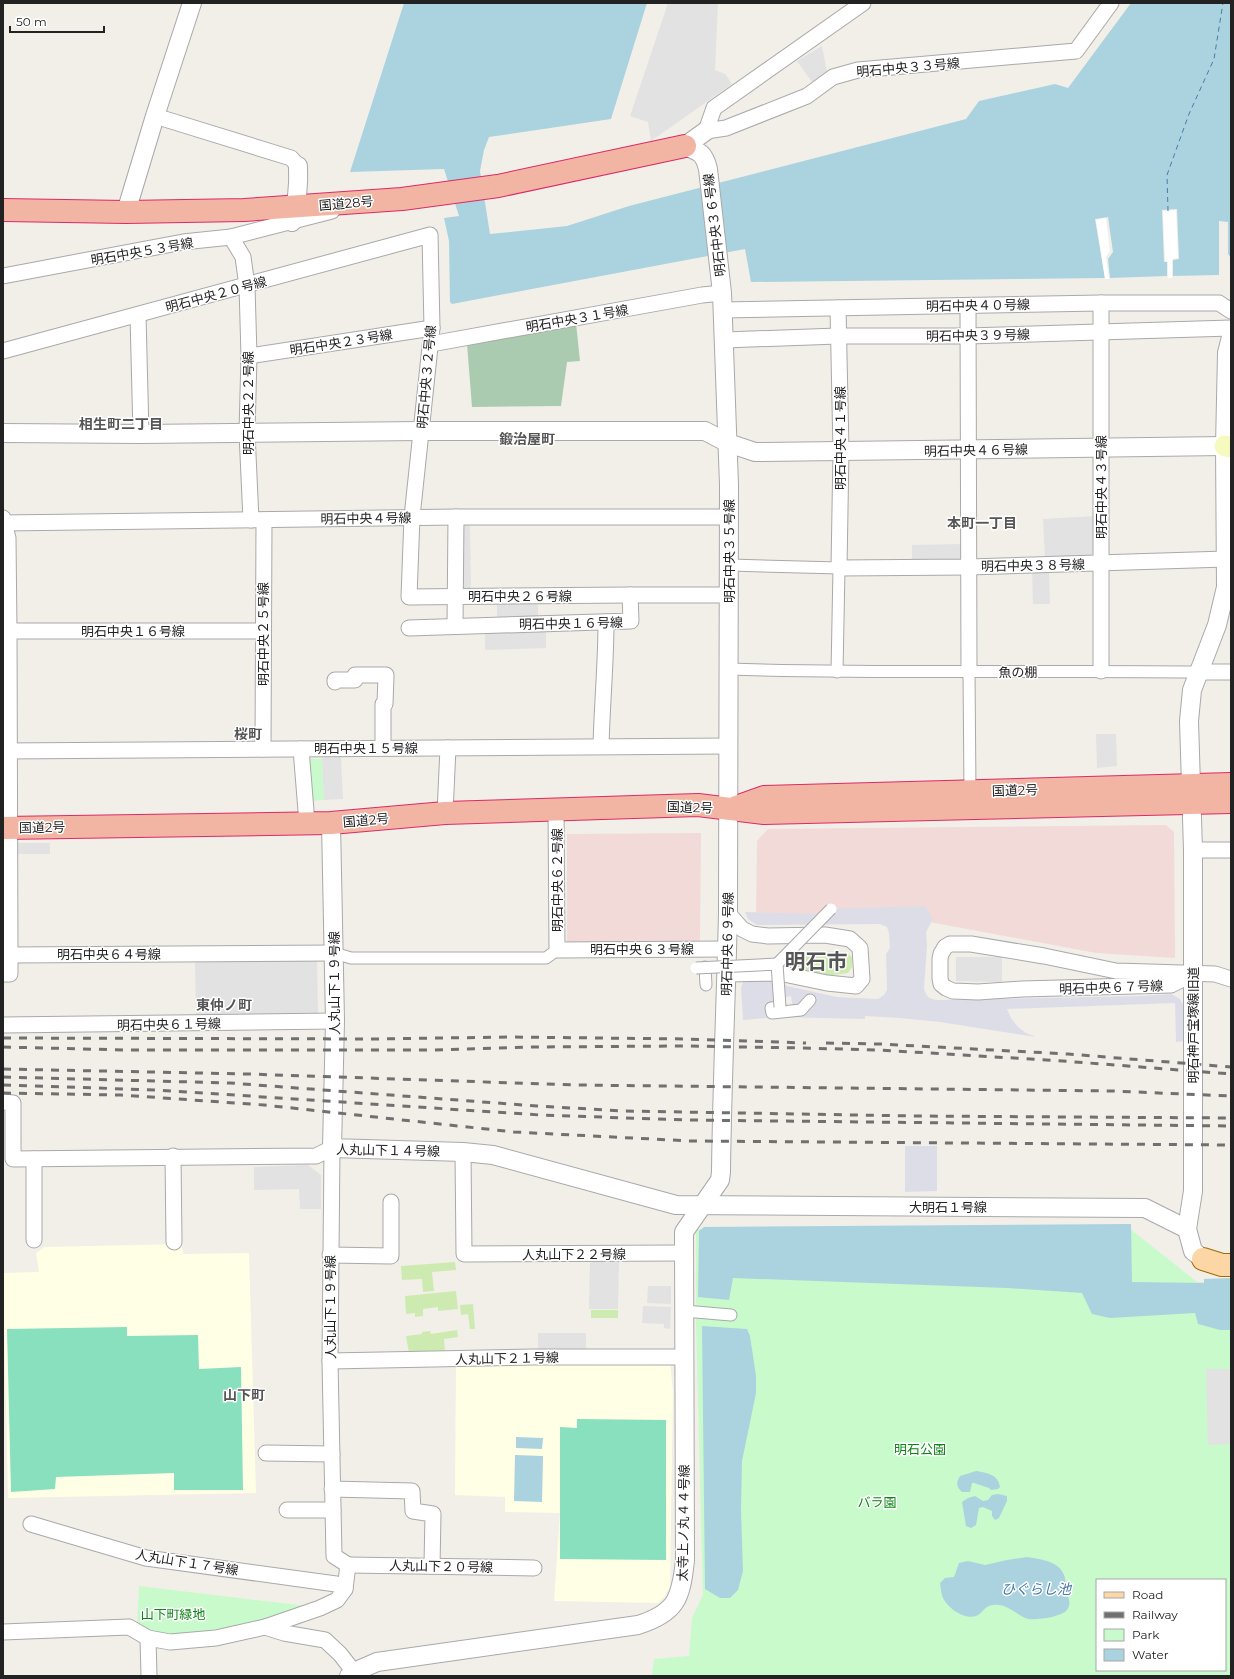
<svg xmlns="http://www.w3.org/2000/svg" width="1234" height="1679" font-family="Montserrat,'Noto Sans JP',sans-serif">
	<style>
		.commercial { fill: #f2dad9 }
		.education { fill: #ffffe5 }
		.grass { fill: #cdebb0 }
		.cemetery { fill: #aacbaf }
		.park { fill: #c8facc; fill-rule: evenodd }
		.pitch { fill: #88e0be }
		.parking { fill: #e2e2e2 }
		.plaza { fill: #dddde8; fill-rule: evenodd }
		.water { fill: #aad3df }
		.pier { fill: #fff }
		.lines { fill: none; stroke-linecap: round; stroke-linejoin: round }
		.ferry { stroke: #4a7aab; stroke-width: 1; stroke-dasharray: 5 4; stroke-linecap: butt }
		.pedestrian-casing { stroke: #a9a9a9; stroke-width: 13 }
		.minor-casing { stroke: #a9a9a9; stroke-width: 17 }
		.tertiary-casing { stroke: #a9a9a9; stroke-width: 20 }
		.secondary-casing { stroke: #707d05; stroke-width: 23 }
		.primary-casing { stroke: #a06b00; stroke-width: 24 }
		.trunk-casing { stroke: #dc2a67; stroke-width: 24 }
		.pedestrian { stroke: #fff; stroke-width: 11 }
		.minor { stroke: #fff; stroke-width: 15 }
		.tertiary { stroke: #fff; stroke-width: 18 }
		.secondary { stroke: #f7fabf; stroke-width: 21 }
		.primary { stroke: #fcd6a4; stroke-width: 22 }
		.trunk { stroke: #f2b4a3; stroke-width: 22 }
		.rail { stroke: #707070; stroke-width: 3; stroke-dasharray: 8 8; stroke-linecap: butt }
		.pedestrian-bridge-casing { stroke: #a9a9a9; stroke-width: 13; stroke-linecap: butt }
		.pedestrian-bridge { stroke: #fff; stroke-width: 11 }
		.labels { text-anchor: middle; stroke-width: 3; stroke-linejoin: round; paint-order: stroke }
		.street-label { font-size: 13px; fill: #222; stroke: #fff }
		.park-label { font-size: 13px; fill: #0c8416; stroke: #fff }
		.neighbourhood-label { font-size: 14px; font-weight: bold; fill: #555; stroke: #fff }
		.water-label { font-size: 14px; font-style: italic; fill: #4a7aab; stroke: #fff }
		.town-label { font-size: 21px; font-weight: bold; fill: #555; stroke: #fff }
	</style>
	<rect width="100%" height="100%" fill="#f2efe9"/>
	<!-- commercial -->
	<g class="commercial">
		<polygon points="1166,825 1174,832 1175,958 1096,953 892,915 756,914 757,841 768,829"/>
		<polygon points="701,833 700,943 567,944 567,834"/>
	</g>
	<!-- education -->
	<g class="education">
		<polygon points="182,1244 183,1254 249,1253 256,1493 8,1498 3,1273 39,1272 36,1253 44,1247"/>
		<polygon points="670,1362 673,1391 670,1587 664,1597 658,1603 554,1601 560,1513 505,1512 505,1497 455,1495 456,1364"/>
	</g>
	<!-- grass -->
	<g class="grass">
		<polygon points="797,951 845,952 852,957 852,967 848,973 825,976 790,968 786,962"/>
		<polygon points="455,1262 456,1270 432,1272 434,1291 423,1292 422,1279 402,1280 401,1266"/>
		<polygon points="456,1291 458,1309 438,1311 438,1307 423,1309 423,1316 415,1317 415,1313 406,1314 405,1296"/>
		<polygon points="473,1304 475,1329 470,1329 468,1314 461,1315 460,1305"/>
		<rect x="591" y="1310" width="27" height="8"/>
		<polygon points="457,1330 458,1337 444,1339 445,1351 409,1353 406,1336 422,1334 422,1332 430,1331 431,1334"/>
	</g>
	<!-- cemetery -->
	<polygon class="cemetery" points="576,323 580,361 567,362 561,406 472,407 467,344"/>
	<!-- park -->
	<g class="park">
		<polygon points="306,759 322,759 324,800 309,801"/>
		<path d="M1129 1228 1197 1282H1231V1676H652L654 1659 689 1656 692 1618 703 1595 696 1323V1229ZM1097 1580H1225V1670H1097Z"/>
		<polygon points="139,1586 307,1606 273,1620 194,1636 151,1634 137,1626"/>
	</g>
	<!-- pitch -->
	<g class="pitch">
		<polygon points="127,1327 127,1336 198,1335 199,1369 241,1367 243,1490 174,1490 174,1473 56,1477 55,1489 11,1492 7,1329"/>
		<polygon points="577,1419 666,1420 666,1560 560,1559 560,1427 577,1428"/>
	</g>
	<!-- parking -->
	<g class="parking">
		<polygon points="668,3 718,3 715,70 725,74 732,84 651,141 648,122 630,116"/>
		<polygon points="822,46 827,72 812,82 797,61"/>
		<polygon points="1094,516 1095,552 1091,556 1045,559 1043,519"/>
		<polygon points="460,523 470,523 471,593 460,593"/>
		<polygon points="963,544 963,558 960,560 912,562 912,545"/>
		<polygon points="1049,570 1050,604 1033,604 1032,571"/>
		<rect x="497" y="599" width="41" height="18"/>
		<polygon points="546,627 546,648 485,650 485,628"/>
		<polygon points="1096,734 1116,734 1117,766 1097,768"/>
		<polygon points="341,757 343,799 324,800 322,758"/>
		<rect x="17" y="843" width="33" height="11"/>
		<polygon points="956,957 1002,957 1002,982 956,981"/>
		<polygon points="317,959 318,1014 196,1016 195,962"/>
		<polygon points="308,1165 321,1175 321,1209 300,1209 299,1189 254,1190 254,1167"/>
		<polygon points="590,1260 619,1260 618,1309 589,1309"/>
		<polygon points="648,1286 671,1286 671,1304 647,1303"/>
		<polygon points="643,1306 671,1307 670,1329 664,1328 664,1324 642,1323"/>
		<rect x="538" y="1333" width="48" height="18"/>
		<polygon points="1206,1369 1231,1369 1231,1444 1208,1445"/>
	</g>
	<!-- plaza -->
	<g class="plaza">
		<path d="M925 906 933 919 926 932 927 945 924 989 926 994 929 998 936 1000 1142 996 1171 994 1180 999 1183 1005 1184 1041 1176 1042 1175 1003 1007 1009 1011 1018 1018 1027 1026 1033 1036 1037 940 1022 899 1018 865 1016V1019L780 1017 743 1020 741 988 744 980 774 978 787 986 837 997 878 999 884 995 887 990 886 954 890 948 889 933 887 927 880 924 757 925 748 919 745 912 818 914 824 909ZM791 996 793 1008 768 1011 782 998Z"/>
		<polygon points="905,1146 937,1146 937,1191 905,1192"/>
	</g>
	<!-- water -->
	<g class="water">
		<polygon points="404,3 647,3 611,119 489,137 484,150 480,171 490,234 567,226 629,206 966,119 979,101 1055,84 1068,88 1131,3 1231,3 1231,258 1228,254 1228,222 1219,221 1219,275 1173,276 1173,260 1179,259 1177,209 1162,210 1164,262 1167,262 1167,276 1110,278 1108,259 1113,252 1108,217 1095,219 1105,278 751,282 745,249 452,304 450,302 449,241 444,218 459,216 444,169 350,172"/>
		<polygon points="1131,1224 1132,1282 1204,1283 1204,1279 1231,1278 1231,1330 1220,1330 1198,1324 1195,1313 1110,1318 1092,1314 1082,1293 1007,1288 733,1278 729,1300 698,1297 699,1231 704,1227"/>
		<polygon points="702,1326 747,1329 750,1336 756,1376 756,1393 742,1461 741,1510 743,1571 738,1590 730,1598 720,1598 705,1589"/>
		<polygon points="516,1437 543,1438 542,1449 516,1448"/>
		<polygon points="515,1455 543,1456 542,1502 514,1501"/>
		<path d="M976 1471C987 1473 998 1474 1000 1487L998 1489 991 1490 989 1488 974 1483H972L970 1492H962C956 1486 956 1483 960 1476Z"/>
		<polygon points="998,1494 1007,1496 1007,1501 999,1518 995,1520 992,1516 992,1511 983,1507 979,1508 976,1525 971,1528 966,1526 962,1502 968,1498 975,1496 983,1501 988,1500 992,1495"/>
		<path d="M1027 1557C1040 1559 1059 1561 1064 1575 1066 1579 1065 1585 1066 1590 1068 1597 1072 1603 1067 1610 1061 1617 1038 1620 1029 1619 1018 1617 1008 1603 993 1605 985 1605 982 1614 976 1616 964 1620 948 1608 943 1598 941 1594 941 1588 940 1583L945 1578 954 1577 959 1563 968 1561 985 1565 1007 1560Z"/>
	</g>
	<!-- pier -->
	<g class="pier">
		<polygon points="1176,210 1178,258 1172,259 1172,278 1168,278 1168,262 1165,261 1163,211"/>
		<polygon points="1106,218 1110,251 1106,257 1109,279 1105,279 1096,220"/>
	</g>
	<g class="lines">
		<!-- ferry -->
		<polyline class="ferry" points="1168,211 1167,175 1189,114 1214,59 1223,3"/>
		<defs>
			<g id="pedestrian">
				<polyline points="730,565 839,568 837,672"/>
				<path d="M729 669C886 674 1042 670 1198 672"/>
				<polyline points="969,672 970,792"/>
				<polyline points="334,953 351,958 546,958 557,950"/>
				<polyline points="705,967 706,985"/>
				<polyline points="780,1007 771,1008 772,1013 801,1010 810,1000"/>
				<polyline points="684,1311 731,1315"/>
			</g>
			<g id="minor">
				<polyline points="863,3 714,108 706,131 726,128 807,96 833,77 858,70 1076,51 1111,3"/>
				<polyline points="155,116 291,158 298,166"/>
				<polyline points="231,237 332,211"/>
				<polyline points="3,276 183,242 231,237 243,257 247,286 249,356 247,433 251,520"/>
				<polyline points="1101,303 1101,671"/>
				<polyline points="968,306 969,672"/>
				<polyline points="838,308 841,451 839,568 969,567 1226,559"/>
				<polyline points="723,310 1101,303 1219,303 1231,311"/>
				<polyline points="138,315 141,434"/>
				<polyline points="725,340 838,336 968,336 1231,328"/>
				<polyline points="431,344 702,295 722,293"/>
				<polyline points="3,351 430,235 432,328 412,517 409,597 630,595"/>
				<polyline points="249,356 432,328"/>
				<polyline points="3,518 8,538 9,631 10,955 334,953"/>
				<polyline points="3,523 456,517 730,517"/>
				<polyline points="455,626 456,517"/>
				<polyline points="409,628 631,621 630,595 730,595"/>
				<polyline points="3,631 263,631"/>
				<polyline points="1198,672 1231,672"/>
				<polyline points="335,682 335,680 355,680 355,675 386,675 385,704 383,704 383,747"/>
				<path d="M601 746C602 705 606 663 606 622"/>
				<polyline points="263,749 264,520"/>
				<polyline points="301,749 307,823"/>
				<polyline points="3,751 729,746"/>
				<polyline points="556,809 557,950 727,949"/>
				<polyline points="445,813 448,748"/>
				<polyline points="1193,850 1231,850"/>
				<polyline points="3,974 10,974 10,955"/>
				<polyline points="727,974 779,973 827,983 856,986 862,979 860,948 850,939 825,935 768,936 752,934 742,929 728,913"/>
				<polyline points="1193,974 1171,985 1022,989 978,992 953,991 946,988 941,984 940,978 940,959 941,954 945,947 950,944 971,944 1044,956 1116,971 1215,974 1231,979"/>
				<polyline points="3,1025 335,1021"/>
				<polyline points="3,1102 13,1103 13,1159 316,1156 332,1148 330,1361 334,1556 348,1565 345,1589 337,1600 320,1608 265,1627 284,1633 325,1640 340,1654 354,1672"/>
				<polyline points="463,1152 464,1254 684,1253"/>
				<polyline points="173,1156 174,1242"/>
				<polyline points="34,1159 34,1240"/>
				<polyline points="330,1255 391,1256 391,1202"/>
				<polyline points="330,1361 533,1357 684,1357"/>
				<polyline points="266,1453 332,1454"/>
				<polyline points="332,1489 412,1491 413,1511 433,1514 432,1566"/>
				<polyline points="287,1510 333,1510"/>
				<polyline points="31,1524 146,1558 336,1584 345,1589"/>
				<polyline points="348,1565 534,1568"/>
				<polyline points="3,1632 129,1627 148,1638"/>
				<polyline points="149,1676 148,1638 170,1642 216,1638 265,1627"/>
			</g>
			<g id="tertiary">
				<polyline points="685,146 706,131"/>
				<polyline points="126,212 155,116 192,3"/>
				<path d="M292 222C297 203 299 185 298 166"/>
				<polyline points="3,433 141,434 421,431 705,431 728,443 755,452 1225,446"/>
				<polyline points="331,823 335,1021 332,1148 463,1152 493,1155 676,1205 1145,1208 1187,1229"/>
				<polyline points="1203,1259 1193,1251 1187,1229 1193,1191 1193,850 1189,721 1192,690 1217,625 1226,587 1225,446 1227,353 1231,337"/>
				<path d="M349 1676 354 1672 377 1662 638 1625C676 1613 681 1599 685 1560L684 1232 720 1180 721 1172C722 1086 726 999 728 913L729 485 722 293 708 169C704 153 700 152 685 146"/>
			</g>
			<polyline id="secondary" points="1225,446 1231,447"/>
			<polyline id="primary" points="1203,1259 1222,1265 1231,1265"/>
			<g id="trunk">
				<polyline points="3,210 126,212 244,210 402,199 498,186 685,146"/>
				<polyline points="736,807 764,797 1231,784"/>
				<polyline points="3,828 331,823 445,813 698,805 764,813 1231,802"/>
			</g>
		</defs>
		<!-- pedestrian casing -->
		<use href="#pedestrian" class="pedestrian-casing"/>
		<!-- minor casing -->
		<use href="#minor" class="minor-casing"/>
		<!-- tertiary casing -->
		<use href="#tertiary" class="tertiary-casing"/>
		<!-- secondary casing -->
		<use href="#secondary" class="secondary-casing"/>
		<!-- primary casing -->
		<use href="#primary" class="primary-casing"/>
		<!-- trunk casing -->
		<use href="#trunk" class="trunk-casing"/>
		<!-- pedestrian -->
		<use href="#pedestrian" class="pedestrian"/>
		<!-- minor -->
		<use href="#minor" class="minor"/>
		<!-- tertiary -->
		<use href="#tertiary" class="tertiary"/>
		<!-- secondary -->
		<use href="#secondary" class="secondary"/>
		<!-- primary -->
		<use href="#primary" class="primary"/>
		<!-- trunk -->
		<use href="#trunk" class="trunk"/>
		<!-- rail -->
		<g class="rail">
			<polyline points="3,1038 371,1039 511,1037 687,1039 806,1043"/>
			<polyline points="826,1043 880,1044 1068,1054 1231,1067"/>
			<polyline points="3,1047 127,1050 431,1050 529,1047 685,1046 803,1048 879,1050 1063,1061 1231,1074"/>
			<polyline points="3,1069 248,1074 576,1085 1112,1091 1231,1096"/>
			<polyline points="3,1077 230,1083 537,1106 624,1111 915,1116 1231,1118"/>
			<polyline points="3,1085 157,1090 540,1115 687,1120 1231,1126"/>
			<polyline points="3,1093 121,1095 264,1105 514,1132 691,1141 1231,1145"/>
		</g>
		<defs>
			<g id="pedestrian-bridge">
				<polyline points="777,964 831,909"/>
				<polyline points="696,968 777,964 780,1007"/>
			</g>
		</defs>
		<!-- pedestrian-bridge casing -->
		<use href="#pedestrian-bridge" class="pedestrian-bridge-casing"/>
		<!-- pedestrian-bridge -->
		<use href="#pedestrian-bridge" class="pedestrian-bridge"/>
	</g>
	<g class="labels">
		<!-- street labels -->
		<g class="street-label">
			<text transform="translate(908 67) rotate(-5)" y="5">明石中央３３号線</text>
			<text transform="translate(346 203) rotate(-5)" y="5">国道28号</text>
			<text transform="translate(714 225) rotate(-97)" y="5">明石中央３６号線</text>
			<text transform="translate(142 251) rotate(-10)" y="5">明石中央５３号線</text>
			<text transform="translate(216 294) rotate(-15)" y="5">明石中央２０号線</text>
			<text transform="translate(978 305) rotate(-1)" y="5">明石中央４０号線</text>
			<text transform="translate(577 318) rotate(-10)" y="5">明石中央３１号線</text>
			<text transform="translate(978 335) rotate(-1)" y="5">明石中央３９号線</text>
			<text transform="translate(341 342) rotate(-9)" y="5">明石中央２３号線</text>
			<text transform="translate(426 377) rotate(-85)" y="5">明石中央３２号線</text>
			<text transform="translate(248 403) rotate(-90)" y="5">明石中央２２号線</text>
			<text transform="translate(840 438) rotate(-90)" y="5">明石中央４１号線</text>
			<text transform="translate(976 450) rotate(-1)" y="5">明石中央４６号線</text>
			<text transform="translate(1101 487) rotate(-90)" y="5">明石中央４３号線</text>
			<text transform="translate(366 518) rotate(-1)" y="5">明石中央４号線</text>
			<text transform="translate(729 551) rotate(-90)" y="5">明石中央３５号線</text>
			<text transform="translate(1033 565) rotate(-1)" y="5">明石中央３８号線</text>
			<text x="520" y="601">明石中央２６号線</text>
			<text transform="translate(571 623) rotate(-1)" y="5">明石中央１６号線</text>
			<text x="133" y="636">明石中央１６号線</text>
			<text transform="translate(263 634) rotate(-90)" y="5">明石中央２５号線</text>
			<text transform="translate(1018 672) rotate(-1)" y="5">魚の棚</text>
			<text x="366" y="753">明石中央１５号線</text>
			<text transform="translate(1015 790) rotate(-2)" y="5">国道2号</text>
			<text transform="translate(690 807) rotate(2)" y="5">国道2号</text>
			<text transform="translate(366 820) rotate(-5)" y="5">国道2号</text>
			<text transform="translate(42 827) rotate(-1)" y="5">国道2号</text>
			<text transform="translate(557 880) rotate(-90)" y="5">明石中央６２号線</text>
			<text transform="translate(727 944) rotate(-89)" y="5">明石中央６９号線</text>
			<text x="642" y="954">明石中央６３号線</text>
			<text x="109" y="959">明石中央６４号線</text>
			<text transform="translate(334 983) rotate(-90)" y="5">人丸山下１９号線</text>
			<text transform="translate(1111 987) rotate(-2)" y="5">明石中央６７号線</text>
			<text transform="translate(169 1024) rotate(-1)" y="5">明石中央６１号線</text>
			<text transform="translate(1193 1025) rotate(-90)" y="5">明石神戸宝塚線旧道</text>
			<text transform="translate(388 1150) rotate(1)" y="5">人丸山下１４号線</text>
			<text x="948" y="1212">大明石１号線</text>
			<text x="574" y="1259">人丸山下２２号線</text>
			<text transform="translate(330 1307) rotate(-90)" y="5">人丸山下１９号線</text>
			<text transform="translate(507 1358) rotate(-1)" y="5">人丸山下２１号線</text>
			<text transform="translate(683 1523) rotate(-89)" y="5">太寺上ノ丸４４号線</text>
			<text transform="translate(187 1562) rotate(9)" y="5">人丸山下１７号線</text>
			<text transform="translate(441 1566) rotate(1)" y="5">人丸山下２０号線</text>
		</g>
		<!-- park labels -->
		<g class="park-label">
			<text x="920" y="1454">明石公園</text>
			<text x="877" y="1507">バラ園</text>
			<text x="173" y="1619">山下町緑地</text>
		</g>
		<!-- neighbourhood labels -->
		<g class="neighbourhood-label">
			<text x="121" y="429">相生町二丁目</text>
			<text x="527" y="444">鍛治屋町</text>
			<text x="982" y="528">本町一丁目</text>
			<text x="248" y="739">桜町</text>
			<text x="224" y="1010">東仲ノ町</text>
			<text x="244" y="1400">山下町</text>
		</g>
		<!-- water labels -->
		<g class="water-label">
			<text x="1036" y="1594">ひぐらし池</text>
		</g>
		<!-- town labels -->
		<g class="town-label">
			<text x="816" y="969">明石市</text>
		</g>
	</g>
	<!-- border -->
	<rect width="1234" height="1679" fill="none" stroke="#222222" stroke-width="8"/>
	<!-- legend -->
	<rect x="1096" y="1579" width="130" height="92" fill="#ffffff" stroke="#a7a7a7"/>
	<rect x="1104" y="1592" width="20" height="6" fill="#fcd6a4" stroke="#a7a7a7"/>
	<text x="1132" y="1599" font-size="12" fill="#222222">Road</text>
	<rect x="1104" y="1612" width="20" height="6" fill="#707070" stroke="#a7a7a7"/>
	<text x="1132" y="1619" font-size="12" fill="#222222">Railway</text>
	<rect x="1104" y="1629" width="20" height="12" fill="#c8facc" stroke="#a7a7a7"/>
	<text x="1132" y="1639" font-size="12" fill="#222222">Park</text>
	<rect x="1104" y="1649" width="20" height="12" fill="#aad3df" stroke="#a7a7a7"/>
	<text x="1132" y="1659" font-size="12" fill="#222222">Water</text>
	<!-- scale -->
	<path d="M10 26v6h94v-6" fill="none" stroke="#222222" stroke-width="2"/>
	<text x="16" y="26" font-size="12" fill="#222222" stroke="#ffffff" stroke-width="3" paint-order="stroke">50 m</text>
</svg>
